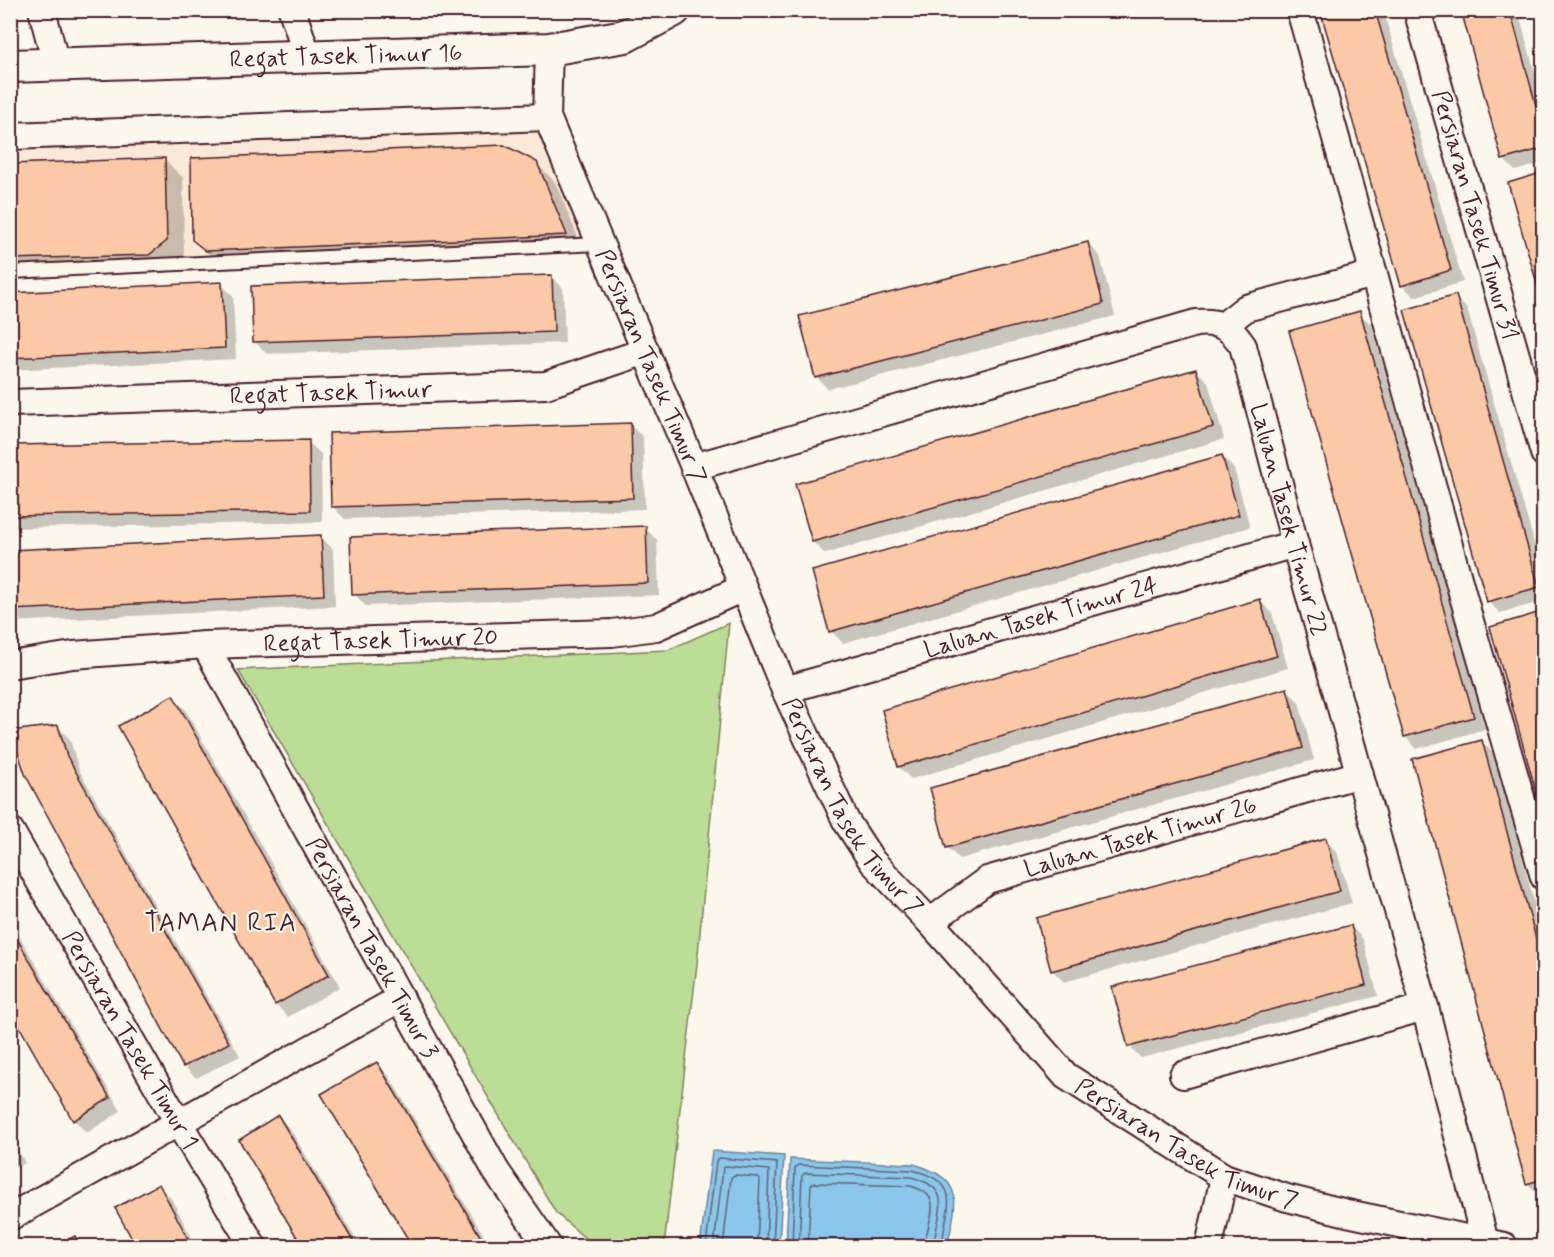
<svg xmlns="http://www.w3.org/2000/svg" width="1554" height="1257" font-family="Mynerve,sans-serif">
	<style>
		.built { fill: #fae9d8 }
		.green { fill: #bbdd96; stroke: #827e60; stroke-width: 1.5 }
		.water { fill: #8ac7ea; stroke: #70849e; stroke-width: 1.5 }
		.shadow { fill: #0003 }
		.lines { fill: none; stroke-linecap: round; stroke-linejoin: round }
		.shore { stroke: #646277; stroke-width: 1.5 }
		.building { fill: #f9c9a8; stroke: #4a1f2b; stroke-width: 1.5 }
		.service-casing { stroke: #4a1f2b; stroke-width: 16 }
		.minor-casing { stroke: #4a1f2b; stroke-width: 30 }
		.tertiary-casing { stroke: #4a1f2b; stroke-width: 36 }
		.service { stroke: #fbf7ec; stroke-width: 12 }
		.minor { stroke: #fbf7ec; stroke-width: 26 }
		.tertiary { stroke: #fbf7ec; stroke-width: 32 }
		.labels { text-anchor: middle; stroke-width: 4.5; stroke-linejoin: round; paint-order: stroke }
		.street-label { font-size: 24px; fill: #4a1f2b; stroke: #fbf7ec }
		.neighbourhood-label { font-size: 26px; letter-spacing: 1.5px; fill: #4a1f2b; stroke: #fbf7ec }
	</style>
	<rect width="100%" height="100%" fill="#fbf7ec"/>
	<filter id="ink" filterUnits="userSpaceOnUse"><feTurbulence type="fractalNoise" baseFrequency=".0167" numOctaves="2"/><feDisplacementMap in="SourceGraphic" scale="12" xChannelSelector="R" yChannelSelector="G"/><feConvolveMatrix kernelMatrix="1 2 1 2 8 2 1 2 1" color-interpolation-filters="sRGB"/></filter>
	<g filter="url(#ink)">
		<!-- built -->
		<polygon class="built" points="551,115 602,245 11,272 10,134"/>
		<!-- green -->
		<polygon class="green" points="729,623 697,964 664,1246 594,1246 556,1213 238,670 668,650"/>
		<!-- water -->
		<g class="water">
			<polygon points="712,1151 784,1156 779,1246 700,1246"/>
			<path d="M790 1159 913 1164C966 1178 957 1203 947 1246H786Z"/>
		</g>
		<!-- shadow -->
		<g class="shadow">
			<polygon points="1322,10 1383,10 1463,282 1414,297 1402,285"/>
			<polygon points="1463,10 1518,10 1544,106 1544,163 1515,171 1503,159"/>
			<polygon points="1540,10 1544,10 1544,22"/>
			<polygon points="165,160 183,178 184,260 167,273 10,277 10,165"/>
			<polygon points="536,163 555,182 584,252 225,269 193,240"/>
			<polygon points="1088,244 1100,256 1115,316 828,389 816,377"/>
			<polygon points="551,276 563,288 565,343 267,354 255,342"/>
			<polygon points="221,284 233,296 236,359 10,370 10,294"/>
			<polygon points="1455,297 1467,309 1544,577 1544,601 1500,613 1488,601"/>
			<polygon points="1359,313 1372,325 1485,729 1417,749 1405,736"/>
			<polygon points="1196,370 1208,382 1224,439 825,554 813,542"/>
			<polygon points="630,425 643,437 645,509 345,519 333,507"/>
			<polygon points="308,442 321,454 322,522 10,528 10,447"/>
			<polygon points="1222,456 1234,469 1250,527 843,643 831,631"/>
			<polygon points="645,528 657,540 659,595 366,606 354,594"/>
			<polygon points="321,537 333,549 335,606 10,622 10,552"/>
			<polygon points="1260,601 1272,613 1288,668 911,779 899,767"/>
			<polygon points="1287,690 1299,702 1314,760 959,859 947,847"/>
			<polygon points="173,697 185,709 340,987 288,1017 276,1005"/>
			<polygon points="57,726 70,739 79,770 240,1056 196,1078 184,1066 27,773"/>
			<polygon points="1482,742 1494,754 1544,939 1544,1194 1539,1196 1527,1183"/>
			<polygon points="1325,840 1337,852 1352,903 1064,982 1052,970"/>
			<polygon points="10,920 121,1111 87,1133 75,1121 10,1007"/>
			<polygon points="1351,927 1363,939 1378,996 1141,1058 1129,1046"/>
			<polygon points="377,1064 389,1076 490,1246 413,1246 323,1095"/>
			<polygon points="278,1117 290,1129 360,1246 304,1246 241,1141"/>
			<polygon points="10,1137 25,1163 10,1171"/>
			<polygon points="158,1186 171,1198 196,1246 138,1246 117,1208"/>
		</g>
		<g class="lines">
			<!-- shore -->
			<g class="shore">
				<polyline points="706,1246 716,1161 719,1158 777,1163 773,1246"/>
				<polyline points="714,1246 723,1168 726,1166 769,1170 766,1246"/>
				<polyline points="723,1246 731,1178 734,1175 757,1177 760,1179 757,1246"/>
				<path d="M792 1246 795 1168 798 1165 912 1170C966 1183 945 1208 942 1246"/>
				<path d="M799 1246 802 1176 805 1173 911 1177C957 1189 936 1213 934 1246"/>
				<path d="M808 1246 811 1185 814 1183 910 1186C948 1196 926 1219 925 1246"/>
			</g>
		</g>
		<!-- building -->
		<g class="building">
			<polygon points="1320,10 1375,10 1451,270 1401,286"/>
			<polygon points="1461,10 1510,10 1544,135 1544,148 1502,160"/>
			<polygon points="504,145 537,162 567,235 206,251 192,240 191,158"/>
			<polygon points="165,158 167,241 149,255 10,259 10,164"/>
			<polygon points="1544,172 1544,308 1508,183"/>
			<polygon points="1088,242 1103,304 815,378 799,316"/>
			<polygon points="552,275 554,332 253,342 251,286"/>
			<polygon points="222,282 225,348 10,358 10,293"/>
			<polygon points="1456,295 1539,587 1487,602 1404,310"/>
			<polygon points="1360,311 1474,717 1404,737 1289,331"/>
			<polygon points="1196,369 1213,427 812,542 795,484"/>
			<polygon points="631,423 633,498 331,507 329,433"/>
			<polygon points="309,440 310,511 10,516 10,445"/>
			<polygon points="1222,455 1239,515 829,632 812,571"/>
			<polygon points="646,526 648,583 352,595 350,537"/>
			<polygon points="321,535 324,595 10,610 10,550"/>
			<polygon points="1260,599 1277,656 898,767 882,710"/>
			<polygon points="1541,612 1544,619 1544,820 1490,627"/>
			<polygon points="1287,688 1303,748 946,848 930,788"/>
			<polygon points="173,695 329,975 275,1005 118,726"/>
			<polygon points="58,725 67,756 229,1043 183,1067 25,774 11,731"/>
			<polygon points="1482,740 1544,968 1544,1179 1526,1184 1412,759"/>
			<polygon points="1326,838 1340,891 1051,971 1036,918"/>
			<polygon points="1351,925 1366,985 1128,1047 1112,987"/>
			<polygon points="10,927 110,1098 73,1121 10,1010"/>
			<polygon points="377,1062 486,1246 412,1246 321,1094"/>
			<polygon points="278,1115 356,1246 302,1246 239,1140"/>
			<polygon points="159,1184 192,1246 136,1246 115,1208"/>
			<polygon points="75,1236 81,1246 56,1246"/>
		</g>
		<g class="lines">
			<defs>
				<polyline id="service" points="10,272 599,244"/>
				<g id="minor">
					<polyline points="42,10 56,64"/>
					<polyline points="292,10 308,58"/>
					<path id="s1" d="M1417 10 1544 453"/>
					<path id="s2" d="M549 49 547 117 694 467 785 690 846 821 872 861 930 922 1066 1076 1224 1177 1287 1198 1347 1213 1504 1246"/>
					<polyline points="10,136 547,117"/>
					<polyline points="1374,274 1468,614 1544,877"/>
					<polyline points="1223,326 1246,308 1374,274 1300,10"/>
					<path id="s3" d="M10 403 546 385 646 351"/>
					<path id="s4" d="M694 467 1196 323C1219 321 1230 326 1243 346L1295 544 1425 1007 1183 1075"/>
					<path id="s5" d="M205 645 496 1171 548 1246"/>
					<path id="s6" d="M10 665 73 655 205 645 612 633 656 627 743 588"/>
					<path id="s7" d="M785 690 1295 544"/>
					<path id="s8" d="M10 830 178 1122 253 1246"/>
					<path id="s9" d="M930 922 987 880 1360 774"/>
					<polyline points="1425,1007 1486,1246"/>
					<polyline points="10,1217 401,998"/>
					<polyline points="1209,1246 1224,1177"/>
				</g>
				<g id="tertiary">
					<path id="s10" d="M10 66 549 49 625 36 674 10"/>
				</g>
			</defs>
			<!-- service casing -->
			<use href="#service" class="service-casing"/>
			<!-- minor casing -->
			<use href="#minor" class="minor-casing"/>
			<!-- tertiary casing -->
			<use href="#tertiary" class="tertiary-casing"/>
			<!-- service -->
			<use href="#service" class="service"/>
			<!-- minor -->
			<use href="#minor" class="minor"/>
			<!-- tertiary -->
			<use href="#tertiary" class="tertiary"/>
		</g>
	</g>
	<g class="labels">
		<!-- street labels -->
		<g class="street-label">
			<text dy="8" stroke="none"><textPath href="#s10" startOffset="336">Regat Tasek Timur 16</textPath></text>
			<text dy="8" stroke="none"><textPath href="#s1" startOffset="213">Persiaran Tasek Timur 31</textPath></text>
			<text dy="8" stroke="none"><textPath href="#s2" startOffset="338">Persiaran Tasek Timur 7</textPath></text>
			<text dy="8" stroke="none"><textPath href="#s3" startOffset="321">Regat Tasek Timur</textPath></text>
			<text dy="8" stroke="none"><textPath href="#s4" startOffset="758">Laluan Tasek Timur 22</textPath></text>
			<text dy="8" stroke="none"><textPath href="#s7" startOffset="266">Laluan Tasek Timur 24</textPath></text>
			<text dy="8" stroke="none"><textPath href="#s6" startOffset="372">Regat Tasek Timur 20</textPath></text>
			<text dy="8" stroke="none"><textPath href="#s2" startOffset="824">Persiaran Tasek Timur 7</textPath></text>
			<text dy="8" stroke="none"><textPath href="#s9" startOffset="230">Laluan Tasek Timur 26</textPath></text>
			<text dy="8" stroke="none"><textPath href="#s5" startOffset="346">Persiaran Tasek Timur 3</textPath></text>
			<text dy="8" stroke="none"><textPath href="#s8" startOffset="242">Persiaran Tasek Timur 1</textPath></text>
			<text dy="8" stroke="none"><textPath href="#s2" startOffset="1310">Persiaran Tasek Timur 7</textPath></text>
		</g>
		<!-- neighbourhood labels -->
		<g class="neighbourhood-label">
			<text x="221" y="931">TAMAN RIA</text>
		</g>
	</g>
	<!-- margin -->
	<rect width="1554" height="1257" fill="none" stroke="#fbf7ec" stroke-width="36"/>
	<rect x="18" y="18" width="1518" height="1221" fill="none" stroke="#4a1f2b" stroke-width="2" filter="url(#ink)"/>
</svg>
